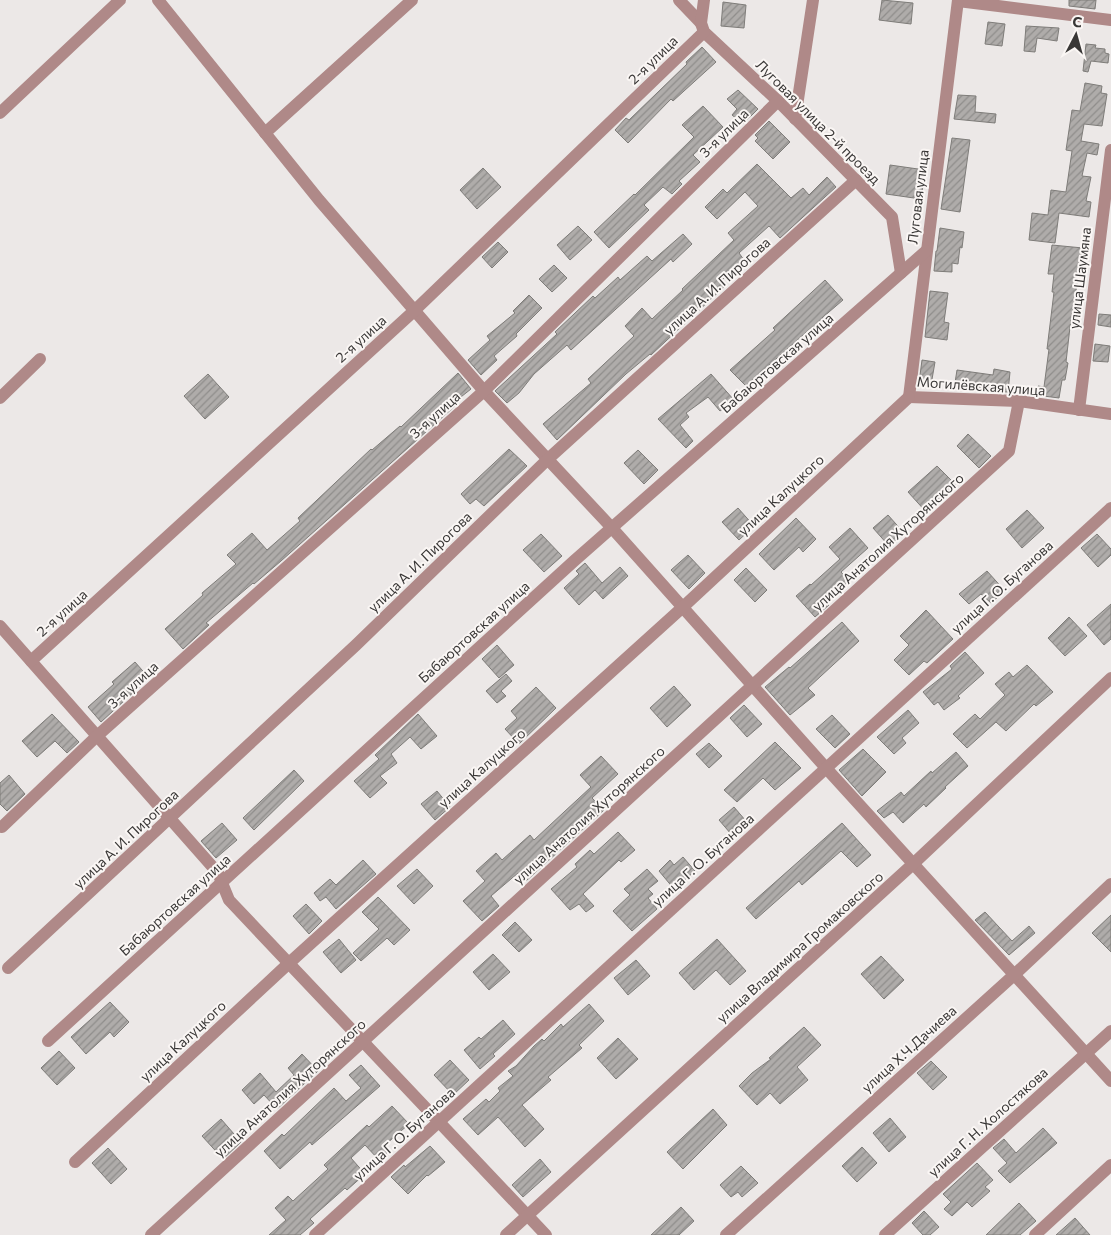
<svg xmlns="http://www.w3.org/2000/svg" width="1111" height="1235" font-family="Commissioner,sans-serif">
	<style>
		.building { fill: url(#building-hatch); stroke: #7e7c79 }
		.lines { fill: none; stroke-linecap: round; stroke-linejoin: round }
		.minor { stroke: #af8988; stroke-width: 12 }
		.labels { text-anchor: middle; stroke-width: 4; stroke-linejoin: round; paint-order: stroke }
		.street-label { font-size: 14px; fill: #393736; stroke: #faf6f4 }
	</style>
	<defs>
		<pattern id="building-hatch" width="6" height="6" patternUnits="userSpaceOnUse" patternTransform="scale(1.25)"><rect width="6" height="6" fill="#afacaa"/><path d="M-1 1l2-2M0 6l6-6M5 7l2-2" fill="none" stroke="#8f8d8b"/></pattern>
	</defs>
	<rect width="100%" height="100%" fill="#ece8e7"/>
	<!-- building -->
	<g class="building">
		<polygon points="882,0 913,3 911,24 879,20"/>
		<polygon points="1069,0 1096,0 1095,9 1069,6"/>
		<polygon points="723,2 746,5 744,28 721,26"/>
		<polygon points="988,22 1005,24 1002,46 985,44"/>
		<polygon points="1026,26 1059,28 1057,41 1037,38 1035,52 1024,51"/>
		<polygon points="1086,44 1096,45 1095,48 1105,49 1105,53 1109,54 1108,63 1091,61 1088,72 1083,71"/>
		<polygon points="702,47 716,62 673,101 671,99 628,143 615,130 626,118 629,120 687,64 686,62"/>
		<polygon points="1085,83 1102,86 1101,93 1107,94 1102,126 1084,124 1081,141 1099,144 1097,155 1087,153 1082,176 1091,177 1086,201 1091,202 1089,217 1059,213 1055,243 1029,240 1032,213 1048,215 1051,190 1066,192 1072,151 1066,150 1072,110 1080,111"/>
		<polygon points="738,90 758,109 743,124 732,115 737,109 727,99"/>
		<polygon points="958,95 976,96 975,112 996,114 995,123 954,119"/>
		<polygon points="703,106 723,127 693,155 700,162 679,181 682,184 672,194 663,187 644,205 649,210 609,248 594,232 634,194 635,195 694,137 682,125"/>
		<polygon points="769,121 790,142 773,159 755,141 758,138 755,135"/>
		<polygon points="952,138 970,140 960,212 941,209"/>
		<polygon points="757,164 791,198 803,188 809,195 827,177 836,187 780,238 769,226 739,253 744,260 722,280 726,285 651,355 650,354 626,374 557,440 543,424 591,383 588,379 634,336 625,326 642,308 652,319 683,290 682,289 734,240 728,233 758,206 745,192 717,219 705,207 723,189 727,193"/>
		<polygon points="890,165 925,170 921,199 886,194"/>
		<polygon points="483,168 501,187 477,209 460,190"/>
		<polygon points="578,226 592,240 570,260 557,245"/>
		<polygon points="940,228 964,232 962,248 960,247 958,264 952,263 952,272 934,271 936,251 937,251"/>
		<polygon points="683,234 692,244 673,262 671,259 571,350 567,345 534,374 519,393 507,403 495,391 557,334 555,332 593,296 595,298 618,277 620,280 647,256 652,261"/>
		<polygon points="498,242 508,252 492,268 482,257"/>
		<polygon points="1052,245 1083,248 1070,327 1066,362 1068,363 1065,380 1062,380 1059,398 1036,395 1038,386 1044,387 1049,349 1047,349 1054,292 1052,292 1054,274 1048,274"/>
		<polygon points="554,265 567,278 552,292 539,279"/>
		<polygon points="825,280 843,300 822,318 825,322 816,330 813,326 759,374 760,375 748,388 730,370 775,330 773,328"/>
		<polygon points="930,291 948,293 944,322 949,323 947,340 925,337"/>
		<polygon points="529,295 542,308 516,334 517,336 494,356 497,360 481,375 468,360 490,340 487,336 515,313 513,311"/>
		<polygon points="1099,314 1111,315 1111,327 1098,325"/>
		<polygon points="1095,344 1110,346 1108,362 1093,361"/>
		<polygon points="922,360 935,362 931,385 919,383"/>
		<polygon points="994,369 1010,372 1008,392 954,389 957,370 993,375"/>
		<polygon points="458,373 471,389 452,404 455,406 281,561 254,584 253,583 206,623 209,625 183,649 165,629 203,595 202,593 236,564 227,555 252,533 267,550 300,521 298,518 371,449 372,450 400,426 401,427"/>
		<polygon points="208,374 229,397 205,419 184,396"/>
		<polygon points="711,374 734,400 720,411 708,397 686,413 689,417 680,425 693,441 686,448 658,419"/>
		<polygon points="968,434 991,456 979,468 957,446"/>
		<polygon points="509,449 527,466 484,506 476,499 470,504 461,494"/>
		<polygon points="638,450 658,470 644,484 624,463"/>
		<polygon points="937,466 956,485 928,514 908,492"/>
		<polygon points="738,508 754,526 739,540 722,522"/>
		<polygon points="1027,510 1044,528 1022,548 1006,529"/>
		<polygon points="888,515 904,533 889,546 873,528"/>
		<polygon points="796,518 816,539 803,552 799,547 774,570 759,554"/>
		<polygon points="850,528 868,548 841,572 849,581 826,602 829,605 815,617 796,596 810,584 811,585 840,559 829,547"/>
		<polygon points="541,534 562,556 544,572 523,550"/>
		<polygon points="1097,534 1111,549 1111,555 1098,567 1081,548"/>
		<polygon points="688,555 705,573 689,589 671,570"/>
		<polygon points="585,563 602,583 620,567 628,576 603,599 595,590 579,605 564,588 579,574 576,571"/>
		<polygon points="746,568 767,590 755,602 734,580"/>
		<polygon points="987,571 1005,591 991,603 981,594 969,604 959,594"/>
		<polygon points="1111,604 1111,639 1104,645 1087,625"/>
		<polygon points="926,610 953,639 927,663 924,661 909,675 894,660 909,645 900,636"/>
		<polygon points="1069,617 1087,636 1065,656 1048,638"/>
		<polygon points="842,622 859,641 808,688 815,695 790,715 765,687 789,667 790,668"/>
		<polygon points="497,645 514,665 499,678 482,659"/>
		<polygon points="965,652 984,673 958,696 960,698 944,710 938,702 934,705 923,692 952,669 950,666"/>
		<polygon points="135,662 149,678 101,722 88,707 114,684 112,682"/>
		<polygon points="1027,665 1053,692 1036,706 1034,704 1006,731 996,722 967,748 953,734 975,714 980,719 1005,695 995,684 1009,672 1013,677"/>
		<polygon points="506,674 512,681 501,691 506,696 497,703 486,691"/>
		<polygon points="674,686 691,705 667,727 650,708"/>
		<polygon points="536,687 556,708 519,744 505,729 517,718 511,711"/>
		<polygon points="744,705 762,724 747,737 730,718"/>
		<polygon points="908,710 919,723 902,738 906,743 894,754 877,737"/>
		<polygon points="52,714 79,742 67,753 55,741 37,757 22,741"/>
		<polygon points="418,714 437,736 421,749 410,737 391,754 397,763 380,776 387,783 370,798 354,781 379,759 375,755"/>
		<polygon points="832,715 850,734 835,748 816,729"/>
		<polygon points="775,742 801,768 775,790 763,778 737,802 724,790"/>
		<polygon points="709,743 722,756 709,768 696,754"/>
		<polygon points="863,749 886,772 862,796 839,770"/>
		<polygon points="956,752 968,766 945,787 946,788 926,807 924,804 903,823 893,812 884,818 877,811 901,792 904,796 931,771 932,773"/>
		<polygon points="601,756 618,774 592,798 604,810 526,881 518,873 491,896 499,906 482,921 463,901 485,881 476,871 496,853 502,860 530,835 534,840 564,812 591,787 580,775"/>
		<polygon points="294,770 304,781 254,830 243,818"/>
		<polygon points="9,775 25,794 7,811 0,804 0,783"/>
		<polygon points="437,791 450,807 435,820 421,804"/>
		<polygon points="734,807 746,821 731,834 719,820"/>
		<polygon points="222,823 237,840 216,858 201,841"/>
		<polygon points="842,823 871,855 857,867 841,851 802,885 799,881 756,919 746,908"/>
		<polygon points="618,832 635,850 621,862 619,860 583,894 594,906 586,912 579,904 570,910 551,889 577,867 575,864 590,850 594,854"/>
		<polygon points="683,857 695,871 674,889 659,871 670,860 674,865"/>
		<polygon points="363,860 376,874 336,909 326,897 320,901 314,893 330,879 336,885"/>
		<polygon points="417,869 433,886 414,904 397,886"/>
		<polygon points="647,869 658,881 648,889 653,894 648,898 657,909 632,931 613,911 630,895 624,889"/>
		<polygon points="378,897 410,930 394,945 387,938 361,961 353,953 379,929 362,912"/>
		<polygon points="306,904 322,921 309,934 293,916"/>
		<polygon points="985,912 1012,941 1029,926 1035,933 1009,955 975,920"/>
		<polygon points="1111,915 1111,952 1092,933"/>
		<polygon points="515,922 532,940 519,952 502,935"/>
		<polygon points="339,939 356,960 341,973 323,952"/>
		<polygon points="717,939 746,971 730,985 716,970 694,990 679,973"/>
		<polygon points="493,954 510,972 489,990 473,972"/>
		<polygon points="881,956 904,980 884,999 861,974"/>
		<polygon points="636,960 650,976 628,995 614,978"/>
		<polygon points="110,1002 129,1022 114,1037 110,1032 86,1054 71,1037"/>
		<polygon points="589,1004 604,1021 579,1045 582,1048 548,1077 551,1080 522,1105 544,1129 525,1147 498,1117 478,1135 463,1119 486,1099 489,1102 500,1091 498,1088 513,1076 508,1071 516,1066 534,1046 542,1039 544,1041 561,1024 563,1027"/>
		<polygon points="503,1020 515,1034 493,1054 495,1056 480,1069 464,1050 479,1037 481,1039"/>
		<polygon points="804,1027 821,1045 797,1067 808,1080 780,1104 770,1093 757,1105 739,1086 752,1073 771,1059 769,1058"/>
		<polygon points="618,1038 638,1059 616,1079 597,1058"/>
		<polygon points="59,1051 75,1068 57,1085 41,1068"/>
		<polygon points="302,1054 318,1071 277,1109 264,1095 254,1104 242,1090 260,1073 276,1092 294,1075 288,1068"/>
		<polygon points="450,1060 469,1080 453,1095 434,1075"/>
		<polygon points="931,1061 947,1077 933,1090 917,1073"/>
		<polygon points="361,1065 380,1086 312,1145 310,1142 280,1169 264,1151 282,1134 284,1136 334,1088 346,1101 361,1088 349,1075"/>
		<polygon points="392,1106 409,1124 385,1145 390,1150 379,1160 365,1145 351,1158 365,1174 347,1190 345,1188 310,1219 314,1223 300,1235 269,1235 286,1220 275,1208 288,1196 293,1201 328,1169 324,1165 367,1125 369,1127"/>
		<polygon points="713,1109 727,1125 683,1169 667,1152"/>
		<polygon points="890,1118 906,1137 889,1152 873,1133"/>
		<polygon points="221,1119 241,1142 223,1159 202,1136"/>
		<polygon points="1043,1128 1057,1143 1010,1183 998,1171 1007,1163 993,1148 1004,1139 1016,1153"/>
		<polygon points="430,1146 445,1162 428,1176 427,1175 408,1194 391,1177 404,1165 405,1167"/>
		<polygon points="862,1147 877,1163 857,1182 842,1166"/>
		<polygon points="108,1148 127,1169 111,1184 92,1163"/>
		<polygon points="540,1159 551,1172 523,1197 512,1185"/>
		<polygon points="977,1163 993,1180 985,1187 990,1191 972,1207 967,1202 952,1216 944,1209 951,1202 943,1194"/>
		<polygon points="741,1166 758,1183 742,1197 738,1192 731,1197 720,1185"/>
		<polygon points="1019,1203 1036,1221 1020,1235 986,1235"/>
		<polygon points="681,1207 694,1221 679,1235 651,1235"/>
		<polygon points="924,1211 939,1227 930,1235 923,1235 912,1223"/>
		<polygon points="1075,1218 1090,1235 1056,1235"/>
	</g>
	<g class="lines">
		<!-- minor -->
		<g class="minor">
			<polyline points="158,0 319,200 484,391 612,528 826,768 1111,1081"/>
			<polyline points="679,0 701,23"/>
			<polyline points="704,0 701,23 704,32 778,101 892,217 901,273"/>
			<polyline points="958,1 1111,20"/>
			<polyline points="0,113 120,0"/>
			<polyline points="795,119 813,0"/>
			<polyline points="265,133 412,0"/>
			<polyline points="909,397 958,0"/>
			<polyline points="909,397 1019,401 1111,414"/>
			<polyline points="0,398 40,359"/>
			<polyline points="1079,410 1111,150"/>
			<polyline points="0,626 218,873 229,900 546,1235"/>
			<polyline points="31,661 414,311 704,32"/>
			<polyline points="2,827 97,736 484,391 778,101"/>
			<polyline points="8,968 356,645 548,459 856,180"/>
			<polyline points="48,1041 574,561 926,251"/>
			<polyline points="75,1162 288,964 683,607 909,397"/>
			<polyline points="151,1235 1009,451 1019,401"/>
			<polyline points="315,1235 1111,508"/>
			<polyline points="506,1235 913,864 1111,678"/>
			<polyline points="726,1235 1014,975 1111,884"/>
			<polyline points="885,1235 1111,1031"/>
			<polyline points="1035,1235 1111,1165"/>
		</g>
	</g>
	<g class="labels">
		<!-- street labels -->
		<g class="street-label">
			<text transform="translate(653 60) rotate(-44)" y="5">2-я улица</text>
			<text transform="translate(818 122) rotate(45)" y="5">Луговая улица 2-й проезд</text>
			<text transform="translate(724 133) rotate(-45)" y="5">3-я улица</text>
			<text transform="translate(918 197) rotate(-83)" y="5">Луговая улица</text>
			<text transform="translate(1080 278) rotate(-83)" y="5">улица Шаумяна</text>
			<text transform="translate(717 286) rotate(-42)" y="5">улица А. И. Пирогова</text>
			<text transform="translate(361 339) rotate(-42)" y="5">2-я улица</text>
			<text transform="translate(777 363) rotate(-41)" y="5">Бабаюртовская улица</text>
			<text transform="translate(981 386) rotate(4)" y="5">Могилёвская улица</text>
			<text transform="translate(435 415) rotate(-42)" y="5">3-я улица</text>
			<text transform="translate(781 495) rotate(-43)" y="5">улица Калуцкого</text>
			<text transform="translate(888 542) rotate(-42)" y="5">улица Анатолия Хуторянского</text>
			<text transform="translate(420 562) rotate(-44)" y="5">улица А. И. Пирогова</text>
			<text transform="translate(1002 587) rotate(-42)" y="5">улица Г. О. Буганова</text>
			<text transform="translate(62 613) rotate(-42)" y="5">2-я улица</text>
			<text transform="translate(474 632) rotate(-42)" y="5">Бабаюртовская улица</text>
			<text transform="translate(133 685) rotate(-42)" y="5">3-я улица</text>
			<text transform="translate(482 768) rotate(-42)" y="5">улица Калуцкого</text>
			<text transform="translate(589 815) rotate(-42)" y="5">улица Анатолия Хуторянского</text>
			<text transform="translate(126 839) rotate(-43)" y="5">улица А. И. Пирогова</text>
			<text transform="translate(703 860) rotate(-42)" y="5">улица Г. О. Буганова</text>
			<text transform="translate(175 905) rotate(-42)" y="5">Бабаюртовская улица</text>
			<text transform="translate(800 947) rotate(-42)" y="5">улица Владимира Громаковского</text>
			<text transform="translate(183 1041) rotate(-43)" y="5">улица Калуцкого</text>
			<text transform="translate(909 1049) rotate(-42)" y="5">улица Х.Ч.Дачиева</text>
			<text transform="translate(290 1088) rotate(-42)" y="5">улица Анатолия Хуторянского</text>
			<text transform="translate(988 1122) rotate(-42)" y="5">улица Г. Н. Холостякова</text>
			<text transform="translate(404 1134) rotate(-42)" y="5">улица Г. О. Буганова</text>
		</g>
	</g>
	<!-- north arrow -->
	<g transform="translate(1076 35) rotate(6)" stroke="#faf6f4" stroke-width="4" paint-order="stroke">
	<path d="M0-4L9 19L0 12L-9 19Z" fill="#393736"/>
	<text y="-8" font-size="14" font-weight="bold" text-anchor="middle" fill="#393736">С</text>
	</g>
</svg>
